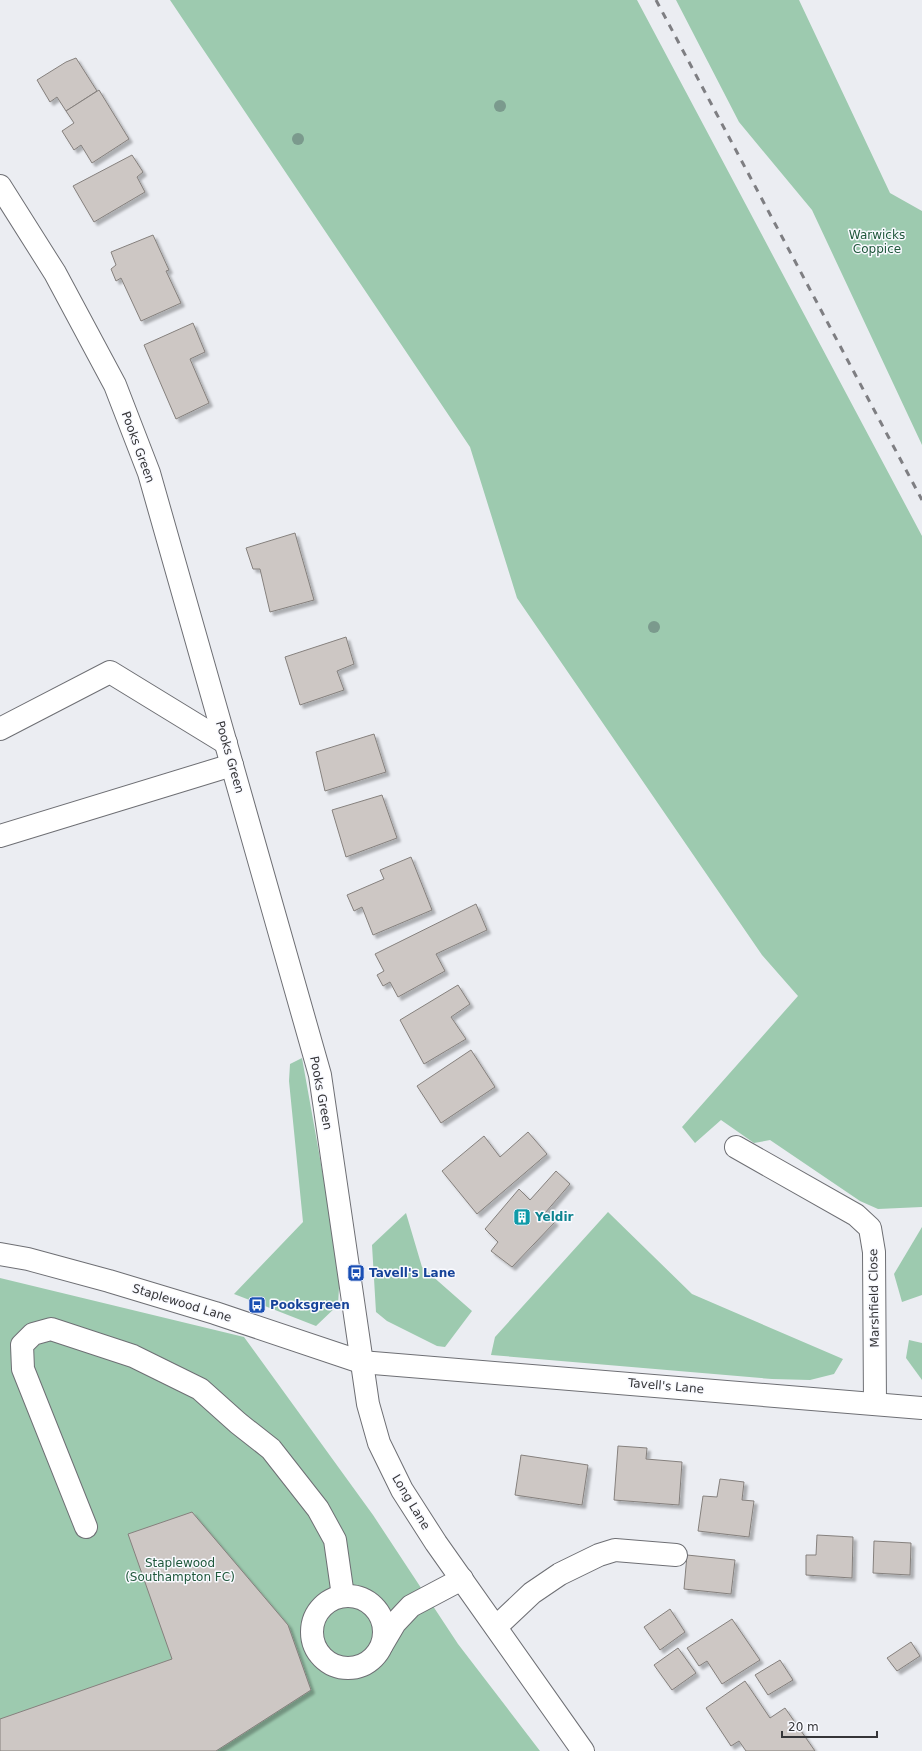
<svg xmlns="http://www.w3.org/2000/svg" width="922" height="1751" font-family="'DejaVu Sans',sans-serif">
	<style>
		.green { fill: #9dcaaf }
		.building { fill: #cdc7c4; stroke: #85807d; filter: url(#shadow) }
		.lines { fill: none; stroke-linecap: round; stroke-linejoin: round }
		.minor-casing { stroke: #6e6f74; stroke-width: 24 }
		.minor { stroke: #fff; stroke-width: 22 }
		.rail { stroke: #7e7e82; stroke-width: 3; stroke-dasharray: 7 7; stroke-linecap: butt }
		.tree { fill: #7b9a8d }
		.labels { text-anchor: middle; stroke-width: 3; stroke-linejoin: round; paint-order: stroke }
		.park-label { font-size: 12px; fill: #1f573b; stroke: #f9faff }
		.street-label { font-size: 12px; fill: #353538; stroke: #f9faff }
		.culture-label { font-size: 12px; font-weight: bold; fill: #0d838f; stroke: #f9faff; text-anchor: start }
		.transit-label { font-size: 12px; font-weight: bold; fill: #164399; stroke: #f9faff; text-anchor: start }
	</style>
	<defs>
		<filter id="shadow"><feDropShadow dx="3.5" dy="3.5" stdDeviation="1" flood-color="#0004"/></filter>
	</defs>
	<rect width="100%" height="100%" fill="#ebedf2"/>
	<!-- green -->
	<g class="green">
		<polygon points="170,0 637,0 922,536 922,1207 878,1209 860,1201 770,1140 754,1143 721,1120 695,1143 682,1127 798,996 762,955 517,598 470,447"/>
		<polygon points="676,0 799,0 890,193 922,211 922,445 812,210 739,122"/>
		<polygon points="302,1058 340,1270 338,1305 316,1326 234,1294 303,1222 289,1081 290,1064"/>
		<polygon points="608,1212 692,1294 843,1359 834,1374 810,1380 772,1379 491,1355 495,1337"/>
		<polygon points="406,1213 422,1267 472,1311 445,1347 437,1346 387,1321 376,1312 372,1245"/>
		<polygon points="922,1227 922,1295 902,1302 894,1274"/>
		<polygon points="0,1278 244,1337 373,1515 458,1644 540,1751 0,1751"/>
		<polygon points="909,1340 922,1343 922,1380 906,1358"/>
	</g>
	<!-- building -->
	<g class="building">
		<polygon points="76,58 97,91 66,111 57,97 50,102 37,80 66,62"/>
		<polygon points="99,90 129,139 92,163 81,145 74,150 62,131 74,123 66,111"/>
		<polygon points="132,155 143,172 137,177 145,192 94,222 73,186"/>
		<polygon points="153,235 169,270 166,271 181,303 141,321 121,278 116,281 111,269 116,265 111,252"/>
		<polygon points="193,323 205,352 190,359 209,403 176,419 144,345"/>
		<polygon points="295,533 314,600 270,612 260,569 253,569 246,548"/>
		<polygon points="346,637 354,664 337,671 344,690 300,705 285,657"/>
		<polygon points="374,734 386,772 325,791 316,752"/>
		<polygon points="382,795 397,838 346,857 332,810"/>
		<polygon points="411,857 432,910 373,935 362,907 354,911 347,895 384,879 380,870"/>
		<polygon points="476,904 487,930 436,954 445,971 398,997 390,982 383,986 377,975 384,971 375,954"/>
		<polygon points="458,985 470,1004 451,1017 466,1039 424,1064 400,1020"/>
		<polygon points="471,1050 495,1087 441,1123 417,1086"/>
		<polygon points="528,1132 547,1154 477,1214 442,1171 484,1136 500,1157"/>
		<polygon points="556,1171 570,1184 545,1213 555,1222 512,1267 491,1251 498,1242 485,1229 519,1189 530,1200"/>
		<polygon points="618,1446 647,1448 646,1459 682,1462 679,1505 614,1500"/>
		<polygon points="521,1455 588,1465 582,1505 515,1495"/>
		<polygon points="720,1479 744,1482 742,1500 754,1501 749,1537 698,1531 703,1496 717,1497"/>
		<polygon points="192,1512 288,1625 311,1690 216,1751 0,1751 0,1719 172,1659 128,1534"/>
		<polygon points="817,1535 853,1537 852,1578 806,1575 806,1555 816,1555"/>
		<polygon points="874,1541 911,1543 910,1575 873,1573"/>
		<polygon points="687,1555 735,1560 731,1594 684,1589"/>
		<polygon points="670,1609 685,1632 660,1650 644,1627"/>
		<polygon points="732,1619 760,1660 722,1684 707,1661 699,1666 687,1648"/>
		<polygon points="911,1642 920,1656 897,1671 887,1658"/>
		<polygon points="678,1648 696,1673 672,1690 654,1665"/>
		<polygon points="780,1660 793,1680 768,1695 755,1675"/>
		<polygon points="745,1681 770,1718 785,1708 815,1751 746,1751 739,1741 731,1746 706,1708"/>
	</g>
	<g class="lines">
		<defs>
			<g id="minor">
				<polyline points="0,186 55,273 115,385 149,473 320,1075 368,1404 379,1443 402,1490 436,1543 583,1751"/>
				<polyline points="0,729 110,672 226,743"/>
				<polyline points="0,836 232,765"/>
				<polyline points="736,1147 856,1215 870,1228 874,1252 875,1403"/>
				<polyline points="0,1254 28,1259 109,1281 215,1313 361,1362 922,1408"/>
				<polyline points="86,1527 23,1369 22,1345 33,1334 51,1329 133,1356 200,1389 238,1423 271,1449 318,1509 335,1540 343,1596"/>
				<circle cx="348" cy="1632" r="36"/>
				<polyline points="496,1627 532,1593 560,1574 599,1555 615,1550 676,1555"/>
				<polyline points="382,1645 395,1623 411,1606 462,1579"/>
			</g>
		</defs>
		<!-- minor casing -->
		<use href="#minor" class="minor-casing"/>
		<!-- minor -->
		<use href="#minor" class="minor"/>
		<!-- rail -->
		<polyline class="rail" points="656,0 922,500"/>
	</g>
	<!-- trees -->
	<g class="tree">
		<circle cx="500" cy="106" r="6"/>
		<circle cx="298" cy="139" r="6"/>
		<circle cx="654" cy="627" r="6"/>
	</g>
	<!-- icons -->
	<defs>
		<symbol id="building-square" viewBox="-11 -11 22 22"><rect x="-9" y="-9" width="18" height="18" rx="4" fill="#0f9aa8" stroke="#f9faff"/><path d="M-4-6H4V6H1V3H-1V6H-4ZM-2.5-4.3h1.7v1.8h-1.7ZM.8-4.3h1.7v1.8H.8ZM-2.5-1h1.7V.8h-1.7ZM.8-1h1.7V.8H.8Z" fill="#fff"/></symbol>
		<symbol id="bus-square" viewBox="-11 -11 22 22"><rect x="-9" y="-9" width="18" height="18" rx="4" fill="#1a4fb4" stroke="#f9faff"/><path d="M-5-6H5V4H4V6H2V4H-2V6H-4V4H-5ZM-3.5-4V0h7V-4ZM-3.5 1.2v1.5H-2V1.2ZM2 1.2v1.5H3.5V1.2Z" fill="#fff"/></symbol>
	</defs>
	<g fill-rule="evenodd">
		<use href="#building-square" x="512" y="1207" width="20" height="20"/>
		<use href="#bus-square" x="346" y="1263" width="20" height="20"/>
		<use href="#bus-square" x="247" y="1295" width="20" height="20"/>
	</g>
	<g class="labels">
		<!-- park labels -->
		<g class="park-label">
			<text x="877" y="239">Warwicks<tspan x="877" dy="14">Coppice</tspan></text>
			<text x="180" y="1567">Staplewood<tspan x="180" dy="14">(Southampton FC)</tspan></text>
		</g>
		<!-- street labels -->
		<g class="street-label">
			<text transform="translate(138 447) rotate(70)" y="4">Pooks Green</text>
			<text transform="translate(230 757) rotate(74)" y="4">Pooks Green</text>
			<text transform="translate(321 1093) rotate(79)" y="4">Pooks Green</text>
			<text transform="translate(874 1298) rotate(-91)" y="4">Marshfield Close</text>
			<text transform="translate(182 1303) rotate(17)" y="4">Staplewood Lane</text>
			<text transform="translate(666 1386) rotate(5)" y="4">Tavell's Lane</text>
			<text transform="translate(411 1502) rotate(59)" y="4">Long Lane</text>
		</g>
		<!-- culture labels -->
		<g class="culture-label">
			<text x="535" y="1221">Yeldir</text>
		</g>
		<!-- transit labels -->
		<g class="transit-label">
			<text x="369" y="1277">Tavell's Lane</text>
			<text x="270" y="1309">Pooksgreen</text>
		</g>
	</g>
	<!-- scale -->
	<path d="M782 1731v6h95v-6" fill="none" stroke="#353538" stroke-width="2"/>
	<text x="788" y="1731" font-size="12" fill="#353538" stroke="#f9faff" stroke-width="3" paint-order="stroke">20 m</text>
</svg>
